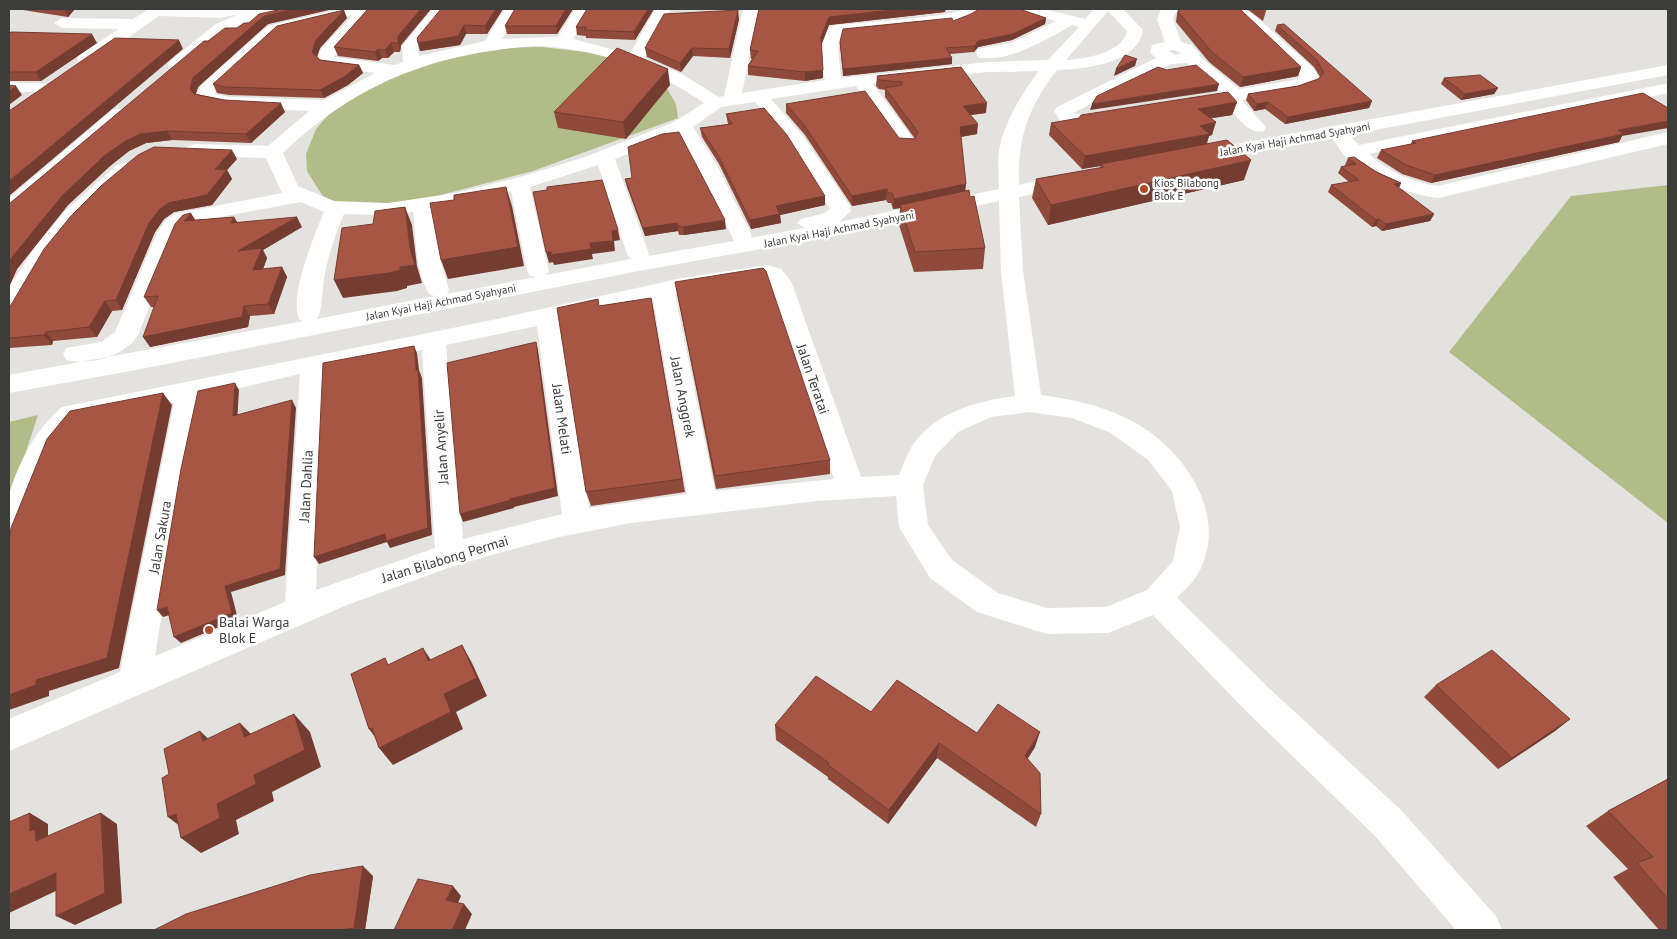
<svg xmlns="http://www.w3.org/2000/svg" width="1677" height="939" font-family="'PT Sans',sans-serif">
	<style>
		.green { fill: #b2bc88 }
		.lines { fill: none; stroke-linecap: round; stroke-linejoin: round }
		.minor { fill: #fff; fill-rule: evenodd }
		.wall { fill: #904a3c }
		.shaded-wall { fill: #753c31 }
		.building { fill: #a75646; stroke: #753c31 }
		.poi-dot { fill: #b14927; stroke: #fff; stroke-width: 2 }
		.labels { text-anchor: middle; stroke-width: 5; stroke-linejoin: round; paint-order: stroke }
		.far-street-label { font-size: 11px; fill: #3c3c3a; stroke: #fff }
		.far-poi-label { font-size: 11px; fill: #3c3c3a; stroke: #fff; text-anchor: start }
		.street-label { font-size: 14px; fill: #3c3c3a; stroke: #fff }
		.poi-label { font-size: 14px; fill: #3c3c3a; stroke: #fff; text-anchor: start }
	</style>
	<rect width="100%" height="100%" fill="#e3e2df"/>
	<!-- green -->
	<g class="green">
		<polygon points="542,47 603,54 666,87 676,104 678,118 533,171 402,205 335,205 322,195 307,171 306,154 316,129 330,113 353,95 430,61 498,48"/>
		<polygon points="1668,185 1668,523 1449,352 1571,196"/>
		<polygon points="38,415 9,503 9,422"/>
	</g>
	<g class="lines">
		<!-- minor -->
		<g class="minor">
			<polygon points="149,9 274,9 271,12 228,30 182,69 170,69 168,65 170,61 216,24 239,14 220,18 159,16 91,63 79,63 77,59 79,55 119,29 62,28 54,23 62,18 133,19"/>
			<path d="M340 9H375L334 57 395 65 403 62 402 46 432 9H448L418 46 419 56 485 41 504 9H520L502 39 558 37 575 9H591L573 39 630 54 655 9H671L644 58 682 74 719 97 724 96 743 9H759L742 93 825 80C821 61 819 43 830 27L836 25C868 22 901 20 933 16 950 14 965 8 982 9L969 19 963 21 841 34 838 48 841 78 988 62 1048 60 1079 27 1072 25C1048 39 1006 64 978 57L976 53 978 49 1013 42 1056 21 1023 12 1020 9H1045L1085 19 1094 9H1123L1143 30C1138 64 1084 69 1057 70 1029 105 1017 139 1019 185L1072 173 1079 175 1082 179 1079 183 1019 197 1023 271 1041 395C1071 399 1100 405 1128 419 1180 444 1228 510 1201 568 1196 580 1185 589 1177 598L1271 690 1401 810 1496 916 1502 930H1456L1375 836 1247 712 1153 615 1108 633 1047 634 977 612 930 578 899 527 896 496 817 501 631 523 559 537 495 554 451 567 347 605 9 751V719L120 672 174 403 79 421C38 459 43 500 19 545L9 548V494C20 460 35 430 62 407L497 319 682 278 767 265 781 269 791 281 861 477 899 475C903 465 907 455 912 446 935 412 977 401 1015 396L1001 271 999 201 861 231 639 271 136 370 9 393V375L304 321 300 320C287 301 315 233 324 212L301 202 188 223 179 233 138 335C125 356 90 366 66 360L63 354 66 348 101 342 115 332 157 233 166 220 174 214 282 193 266 158 195 156 188 154 185 150 188 146 195 144 268 146 309 111 229 107 199 101 196 97 202 84 268 26ZM1108 11 1127 31C1123 53 1084 59 1066 60ZM353 15 321 49 317 59 324 66 330 67 375 73 324 100 229 97 215 94 216 90 280 32ZM535 46C596 48 655 69 704 103L674 122 585 157 520 177 456 193 388 203 334 201 298 186 283 153C356 83 435 53 535 46ZM1039 71C1021 94 1005 121 999 150 997 163 999 176 999 189L839 222 851 211 850 206 803 136 771 99 856 86 900 147H914L916 143 873 84 988 72ZM755 102 789 143 830 209 825 213 801 219 797 223 805 228 750 238 752 236 717 165 693 127 721 107ZM679 134 697 165 734 241 648 256 649 254 615 159ZM598 165 627 254 631 259 546 275 549 271 530 187ZM511 191 527 271 530 276 536 277 447 294 449 290 441 262 433 209ZM413 212C416 237 415 273 430 295L435 296 317 319C323 310 322 285 325 273 329 253 336 233 344 214L388 215ZM765 279 769 283 834 479 715 491 675 294ZM653 299 687 494 589 508 559 320ZM537 326 562 514 463 539 446 345ZM422 350 435 548 316 590 325 369ZM300 374 285 602 155 656 185 476 201 397ZM1029 412 1072 418 1111 433 1148 460 1172 491 1180 527 1173 561 1147 590 1106 607 1047 608 998 593 952 560 928 525 923 485 935 456 958 432 991 417Z"/>
			<path d="M1161 9H1182L1175 13 1173 19 1181 42 1192 45 1200 54 1199 56 1239 89 1294 80 1301 77 1239 18 1226 12 1223 9H1244L1251 12 1313 68 1320 79C1310 94 1260 97 1242 100L1266 127 1264 131C1247 135 1235 114 1225 102L1196 107 1190 106 1187 102 1190 98 1221 92 1187 63 1171 64 1073 113C1087 117 1101 108 1115 111L1118 115 1115 119 1079 126 1061 122 1054 111 1057 107 1156 58 1150 53 1152 45 1165 42 1157 19ZM1174 50 1182 53 1176 55 1168 51Z"/>
			<path d="M1668 65V75L1349 135 1359 145 1664 84 1668 85V93L1664 94 1369 154C1389 172 1411 182 1438 186L1668 132V144L1438 198C1401 193 1374 178 1345 156 1342 154 1336 142 1332 138L1203 162 1196 160 1193 156 1196 152 1203 150Z"/>
			<polygon points="9,82 50,84 53,88 50,92 9,92"/>
			<polygon points="118,109 124,110 127,114 124,118 16,212 9,214 9,198 112,110"/>
			<path d="M124 163 131 165 134 169 131 173C98 201 67 230 44 267 34 282 27 299 17 314L9 316V287L37 244 65 211 117 165Z"/>
		</g>
	</g>
	<!-- wall -->
	<g class="wall">
		<polygon points="16,9 75,9 68,17"/>
		<polygon points="333,9 268,24 198,87 196,94 285,112 251,143 172,140 146,143 129,151 110,166 68,205 17,269 9,287 9,204 208,41 249,23"/>
		<polygon points="368,9 431,9 401,45 400,52 394,52 388,58 382,58 378,61 338,56 334,47"/>
		<polygon points="441,9 503,9 487,34 466,34 460,45 420,51 418,43"/>
		<polygon points="515,9 573,9 557,34 507,34 505,26"/>
		<polygon points="654,9 635,40 586,38 586,36 577,35 576,27"/>
		<polygon points="672,9 710,9 673,10"/>
		<polygon points="759,9 945,12 829,25 821,45 823,78 805,81 748,75 748,66 752,59 751,59 750,50"/>
		<polygon points="1178,9 1238,9 1301,67 1298,76 1240,87 1209,62 1176,22 1177,14"/>
		<polygon points="1247,9 1266,9 1266,11 1263,21"/>
		<polygon points="347,18 320,48 317,56 320,60 359,65 363,73 348,85 324,98 229,95 217,93 213,84"/>
		<polygon points="1046,18 1045,24 1012,40 978,47 974,52 950,54 952,58 952,64 843,76 840,42 953,21"/>
		<polygon points="739,19 730,58 693,56 681,72 647,57 645,48"/>
		<polygon points="1277,25 1372,101 1369,108 1285,124 1265,109 1254,111 1246,100 1248,94 1298,86 1318,79 1320,77 1314,67 1275,31"/>
		<polygon points="9,34 97,43 41,81 9,81"/>
		<polygon points="961,67 986,113 970,115 977,134 961,137 965,191 970,197 985,248 983,269 914,272 899,225 900,208 893,209 891,203 888,203 886,200 852,206 805,135 786,113 786,104 899,138 915,139 885,97 885,90 879,89 876,86 877,76"/>
		<polygon points="1444,78 1498,88 1494,94 1461,100 1441,84"/>
		<polygon points="670,85 626,139 558,128 554,112"/>
		<polygon points="1237,102 1232,115 1211,118 1212,135 1209,136 1206,144 1244,180 1048,225 1032,198 1036,179 1100,168 1100,166 1082,169 1049,135 1051,123"/>
		<polygon points="726,114 825,196 825,205 780,215 781,223 751,229 719,164 702,137 700,128 728,124"/>
		<polygon points="1622,136 1619,142 1431,183 1402,174 1377,158 1381,150 1411,144 1412,141"/>
		<polygon points="1348,158 1401,183 1399,188 1434,214 1430,221 1382,231 1376,226 1372,227 1328,192 1331,185 1349,182 1338,173 1341,167 1346,165 1345,165"/>
		<polygon points="237,159 227,170 232,179 212,205 174,212 164,219 155,232 122,310 112,311 97,337 53,341 52,345 9,348 9,306"/>
		<polygon points="625,179 726,229 684,235 679,235 678,231 645,236 627,187"/>
		<polygon points="234,217 237,222 302,227 263,250 267,258 263,269 282,267 287,277 274,314 250,316 248,327 150,347 154,307 151,307 144,297 195,220"/>
		<polygon points="675,282 830,460 830,474 716,489"/>
		<polygon points="651,298 685,492 591,506 586,492 599,306"/>
		<polygon points="1436,685 1570,719 1555,731 1498,769 1424,697"/>
		<polygon points="871,712 977,733 1035,747 1027,759 1041,814 1036,827 937,758 888,824 828,779 828,777 776,740 775,725"/>
		<polygon points="1668,779 1668,930 1659,930 1613,877 1628,869 1586,826 1608,811"/>
		<polygon points="373,876 365,930 154,930"/>
	</g>
	<!-- shaded-wall -->
	<g class="shaded-wall">
		<polygon points="64,9 75,9 68,17"/>
		<polygon points="294,9 333,9 268,24 198,87 194,98 190,89 193,78 264,16"/>
		<polygon points="421,9 431,9 401,45 400,52 398,43 398,36"/>
		<polygon points="496,9 503,9 487,34 485,26"/>
		<polygon points="566,9 573,9 557,34 556,26"/>
		<polygon points="648,9 654,9 635,40 634,32"/>
		<polygon points="901,9 946,9 945,12 829,25 821,46 821,37 829,17"/>
		<polygon points="344,10 347,18 320,48 316,60 312,52 316,40"/>
		<polygon points="738,10 739,19 730,58 729,49"/>
		<polygon points="1046,18 1045,24 1012,40 978,47 974,52 975,46 978,41"/>
		<polygon points="464,25 466,34 460,45 420,51 418,43"/>
		<polygon points="92,34 97,43 41,81 36,72"/>
		<polygon points="179,40 183,49 9,196 9,181"/>
		<polygon points="391,43 394,52 388,58 385,50"/>
		<polygon points="692,48 693,56 681,72 680,63"/>
		<polygon points="378,49 382,58 378,61 375,52"/>
		<polygon points="952,58 952,64 843,76 843,69"/>
		<polygon points="1137,59 1135,66 1114,76 1116,69"/>
		<polygon points="359,65 363,73 348,85 324,98 320,90"/>
		<polygon points="1301,67 1298,76 1240,87 1243,77"/>
		<polygon points="668,69 670,85 626,139 623,122"/>
		<polygon points="823,70 823,78 805,81 805,72"/>
		<polygon points="1219,84 1217,91 1090,110 1092,104"/>
		<polygon points="16,86 22,95 9,105 9,91"/>
		<polygon points="1498,88 1494,94 1461,100 1465,94"/>
		<polygon points="1372,101 1369,108 1285,124 1288,117"/>
		<polygon points="1237,102 1232,115 1195,121 1198,109"/>
		<polygon points="1268,102 1265,109 1254,111 1257,104"/>
		<polygon points="281,103 285,112 251,143 246,134"/>
		<polygon points="987,103 986,113 962,116 963,106"/>
		<polygon points="1668,121 1668,128 1622,136 1619,142 1431,183 1435,175 1618,130"/>
		<polygon points="1216,122 1212,135 1209,136 1206,147 1101,164 1100,166 1082,169 1085,156"/>
		<polygon points="978,124 977,134 959,137 960,127"/>
		<polygon points="167,131 172,140 146,143 129,151 110,166 68,205 17,269 9,287 9,261 10,260 62,196 104,156 124,142 140,134"/>
		<polygon points="232,150 237,159 227,170 232,179 212,205 174,212 164,219 155,232 122,310 116,300 149,223 159,210 215,169"/>
		<polygon points="1251,160 1244,180 1048,225 1051,205"/>
		<polygon points="1401,183 1398,190 1394,184"/>
		<polygon points="966,184 965,194 900,205 900,208 893,209 894,199"/>
		<polygon points="506,187 512,206 524,266 448,279 441,260"/>
		<polygon points="887,189 886,200 852,206 852,196"/>
		<polygon points="825,196 825,205 780,215 781,223 751,229 750,220 776,206"/>
		<polygon points="405,207 412,225 417,266 422,283 407,286 407,288 397,291 343,298 334,280 400,267 410,248"/>
		<polygon points="191,213 197,223 184,221"/>
		<polygon points="1434,214 1430,221 1382,231 1386,224"/>
		<polygon points="234,217 240,227 231,223"/>
		<polygon points="297,217 302,227 263,250 267,258 259,280 238,251"/>
		<polygon points="1379,219 1376,226 1372,227 1376,220"/>
		<polygon points="725,220 726,229 684,235 683,227"/>
		<polygon points="677,223 678,231 645,236 643,228"/>
		<polygon points="618,230 620,240 614,241 615,251 592,254 593,259 554,265 553,262 549,263 546,252 590,243 612,231"/>
		<polygon points="282,267 287,277 274,314 268,304"/>
		<polygon points="105,301 112,311 97,337 89,327"/>
		<polygon points="244,306 250,316 248,327 150,347 143,337"/>
		<polygon points="46,332 53,341 52,345 44,335"/>
		<polygon points="536,342 538,350 558,496 514,507 514,508 463,522 460,514 510,499"/>
		<polygon points="414,346 417,353 419,370 422,378 432,535 390,548 387,542 319,564 314,557 416,370"/>
		<polygon points="235,383 239,390 237,423 233,416"/>
		<polygon points="163,393 172,405 119,668 49,691 49,696 9,710 9,695 36,680"/>
		<polygon points="292,400 296,408 285,575 231,592 238,619 181,643 174,637 225,586"/>
		<polygon points="167,607 173,614 163,617 157,610"/>
		<polygon points="462,645 472,663 487,696 456,712 463,729 393,765 379,748 382,746 369,729 444,694"/>
		<polygon points="423,648 435,666 428,661"/>
		<polygon points="294,714 310,732 321,767 272,792 274,801 236,820 239,834 201,853 181,838 189,833 168,817 176,814 217,804 254,775"/>
		<polygon points="1570,719 1555,731 1498,769 1512,758"/>
		<polygon points="240,723 258,741 244,737"/>
		<polygon points="200,731 219,749 203,741"/>
		<polygon points="1040,732 1035,747 1020,771 1025,756"/>
		<polygon points="939,743 937,758 888,824 889,810"/>
		<polygon points="30,813 48,824 48,836 36,841 30,831"/>
		<polygon points="101,813 117,824 122,903 75,925 56,916"/>
		<polygon points="363,866 373,876 365,930 356,930 354,928"/>
		<polygon points="56,873 73,883 9,913 9,894"/>
		<polygon points="453,886 461,896 455,910 446,900"/>
		<polygon points="464,904 472,914 465,930 452,930"/>
	</g>
	<!-- building -->
	<g class="building">
		<polygon points="278,9 294,9 264,16 193,78 190,89 194,94 224,100 281,103 246,134 167,131 140,134 124,142 104,156 62,196 9,261 9,204 204,41 208,41 225,28 237,28 244,23 249,23 259,14 278,10"/>
		<polygon points="368,9 421,9 398,36 398,43 391,43 385,50 378,49 375,52 334,47"/>
		<polygon points="441,9 496,9 485,26 464,25 458,36 418,43 417,38"/>
		<polygon points="515,9 566,9 556,26 505,26"/>
		<polygon points="587,9 648,9 634,32 585,30 586,27 576,27"/>
		<polygon points="759,9 901,9 829,17 821,37 823,70 805,72 748,66 758,51 750,50"/>
		<polygon points="979,9 1019,9 1046,18 1013,34 978,41 975,46 946,48 952,58 843,69 840,42 843,29 952,18 953,21 971,14"/>
		<polygon points="1179,9 1238,9 1241,10 1301,67 1243,77 1212,52 1179,13"/>
		<polygon points="344,10 316,40 312,52 320,60 359,65 344,77 320,90 225,87 213,84 277,26"/>
		<polygon points="738,10 729,49 692,48 680,63 645,48 664,14"/>
		<polygon points="1284,24 1372,101 1288,117 1268,102 1257,104 1248,94 1298,86 1318,79 1324,73 1317,60 1277,25"/>
		<polygon points="11,32 92,34 36,72 9,72 9,34"/>
		<polygon points="115,38 179,40 9,181 9,111"/>
		<polygon points="617,48 668,69 623,122 554,112"/>
		<polygon points="1125,55 1137,59 1116,69"/>
		<polygon points="1196,65 1219,84 1092,104 1097,96 1158,67 1167,70"/>
		<polygon points="961,67 987,103 963,106 978,124 960,127 966,184 894,199 892,193 888,193 887,189 852,196 804,125 786,104 865,91 899,138 915,139 918,132 885,88 902,85 902,82 879,80 877,76"/>
		<polygon points="1480,75 1498,88 1465,94 1444,78"/>
		<polygon points="9,85 16,86 9,91"/>
		<polygon points="1228,92 1237,102 1198,109 1216,122 1200,126 1210,134 1085,156 1051,123 1079,118 1081,115"/>
		<polygon points="1643,93 1668,108 1668,121 1618,130 1624,134 1435,175 1406,165 1381,150 1416,143 1412,141"/>
		<polygon points="764,108 787,135 825,196 776,206 780,214 750,220 718,155 700,128 732,124 726,114"/>
		<polygon points="679,132 725,220 683,227 678,226 677,223 643,228 625,179 632,178 628,147 662,134"/>
		<polygon points="1227,140 1251,160 1051,205 1036,179 1104,167 1101,164"/>
		<polygon points="154,147 232,150 215,169 227,170 207,195 168,203 159,210 149,223 116,300 105,301 89,327 46,332 44,335 9,338 9,306 11,305 44,249 71,216 102,185 138,155"/>
		<polygon points="1354,157 1378,173 1401,183 1394,184 1434,214 1386,224 1379,219 1376,220 1331,185 1359,180 1341,167 1356,164 1348,158"/>
		<polygon points="602,180 618,230 612,231 613,241 590,243 591,249 551,255 551,252 546,252 533,192 547,190 547,187"/>
		<polygon points="506,187 518,247 441,260 430,203 454,200 454,195"/>
		<polygon points="969,190 970,197 974,196 985,248 915,252 900,205"/>
		<polygon points="405,207 410,248 415,265 400,267 400,270 389,273 334,280 342,228 373,224 375,211"/>
		<polygon points="191,213 184,221 234,217 231,223 297,217 238,251 262,248 253,270 282,267 268,304 244,306 242,317 143,337 158,296 144,297 175,224 183,215"/>
		<polygon points="763,268 766,271 830,460 715,476 675,282"/>
		<polygon points="651,298 682,479 586,492 557,308 598,299 599,306"/>
		<polygon points="536,342 555,488 510,499 511,500 460,514 447,363"/>
		<polygon points="414,346 416,370 418,370 428,528 386,541 385,534 314,557 323,363"/>
		<polygon points="235,383 233,416 292,400 280,569 225,586 232,613 174,637 167,607 157,610 181,469 198,391"/>
		<polygon points="163,393 107,658 36,680 36,685 9,695 9,540 11,528 47,439 70,411"/>
		<polygon points="462,645 477,678 444,694 451,712 379,748 372,728 369,729 351,674 385,658 388,665 423,648 428,661"/>
		<polygon points="1492,650 1570,719 1512,758 1436,685"/>
		<polygon points="816,676 871,712 897,680 977,733 998,704 1040,732 1025,756 1040,773 1041,814 939,743 889,810 828,765 829,763 775,725"/>
		<polygon points="294,714 305,750 254,775 256,784 217,804 220,818 181,838 176,814 168,817 162,778 169,774 164,749 200,731 203,741 240,723 244,737"/>
		<polygon points="1668,779 1668,899 1637,863 1653,857 1608,811"/>
		<polygon points="30,813 30,831 35,829 36,841 101,813 105,893 56,916 56,873 9,894 9,822"/>
		<polygon points="363,866 354,928 340,930 154,930 186,914 310,875"/>
		<polygon points="418,879 453,886 446,900 464,904 452,930 394,930"/>
	</g>
	<!-- markers -->
	<g class="poi-dot">
		<circle cx="1144" cy="189" r="5"/>
		<circle cx="209" cy="630" r="5"/>
	</g>
	<g class="labels">
		<!-- far-street labels -->
		<g class="far-street-label">
			<text transform="translate(1295 139) rotate(-10)" y="4">Jalan Kyai Haji Achmad Syahyani</text>
			<text transform="translate(839 229) rotate(-11)" y="4">Jalan Kyai Haji Achmad Syahyani</text>
			<text transform="translate(441 302) rotate(-11)" y="4">Jalan Kyai Haji Achmad Syahyani</text>
		</g>
		<!-- far-poi labels -->
		<g class="far-poi-label">
			<text x="1154" y="187">Kios Bilabong<tspan x="1154" dy="13">Blok E</tspan></text>
		</g>
		<!-- street labels -->
		<g class="street-label">
			<text transform="translate(813 379) rotate(71)" y="5">Jalan Teratai</text>
			<text transform="translate(683 397) rotate(79)" y="5">Jalan Anggrek</text>
			<text transform="translate(562 419) rotate(82)" y="5">Jalan Melati</text>
			<text transform="translate(441 447) rotate(-94)" y="5">Jalan Anyelir</text>
			<text transform="translate(306 486) rotate(-87)" y="5">Jalan Dahlia</text>
			<text transform="translate(160 537) rotate(-80)" y="5">Jalan Sakura</text>
			<text transform="translate(445 559) rotate(-17)" y="5">Jalan Bilabong Permai</text>
		</g>
		<!-- poi labels -->
		<g class="poi-label">
			<text x="219" y="627">Balai Warga<tspan x="219" dy="16">Blok E</tspan></text>
		</g>
	</g>
	<!-- border -->
	<rect width="1677" height="939" fill="none" stroke="#3c3c3a" stroke-width="20"/>
</svg>
